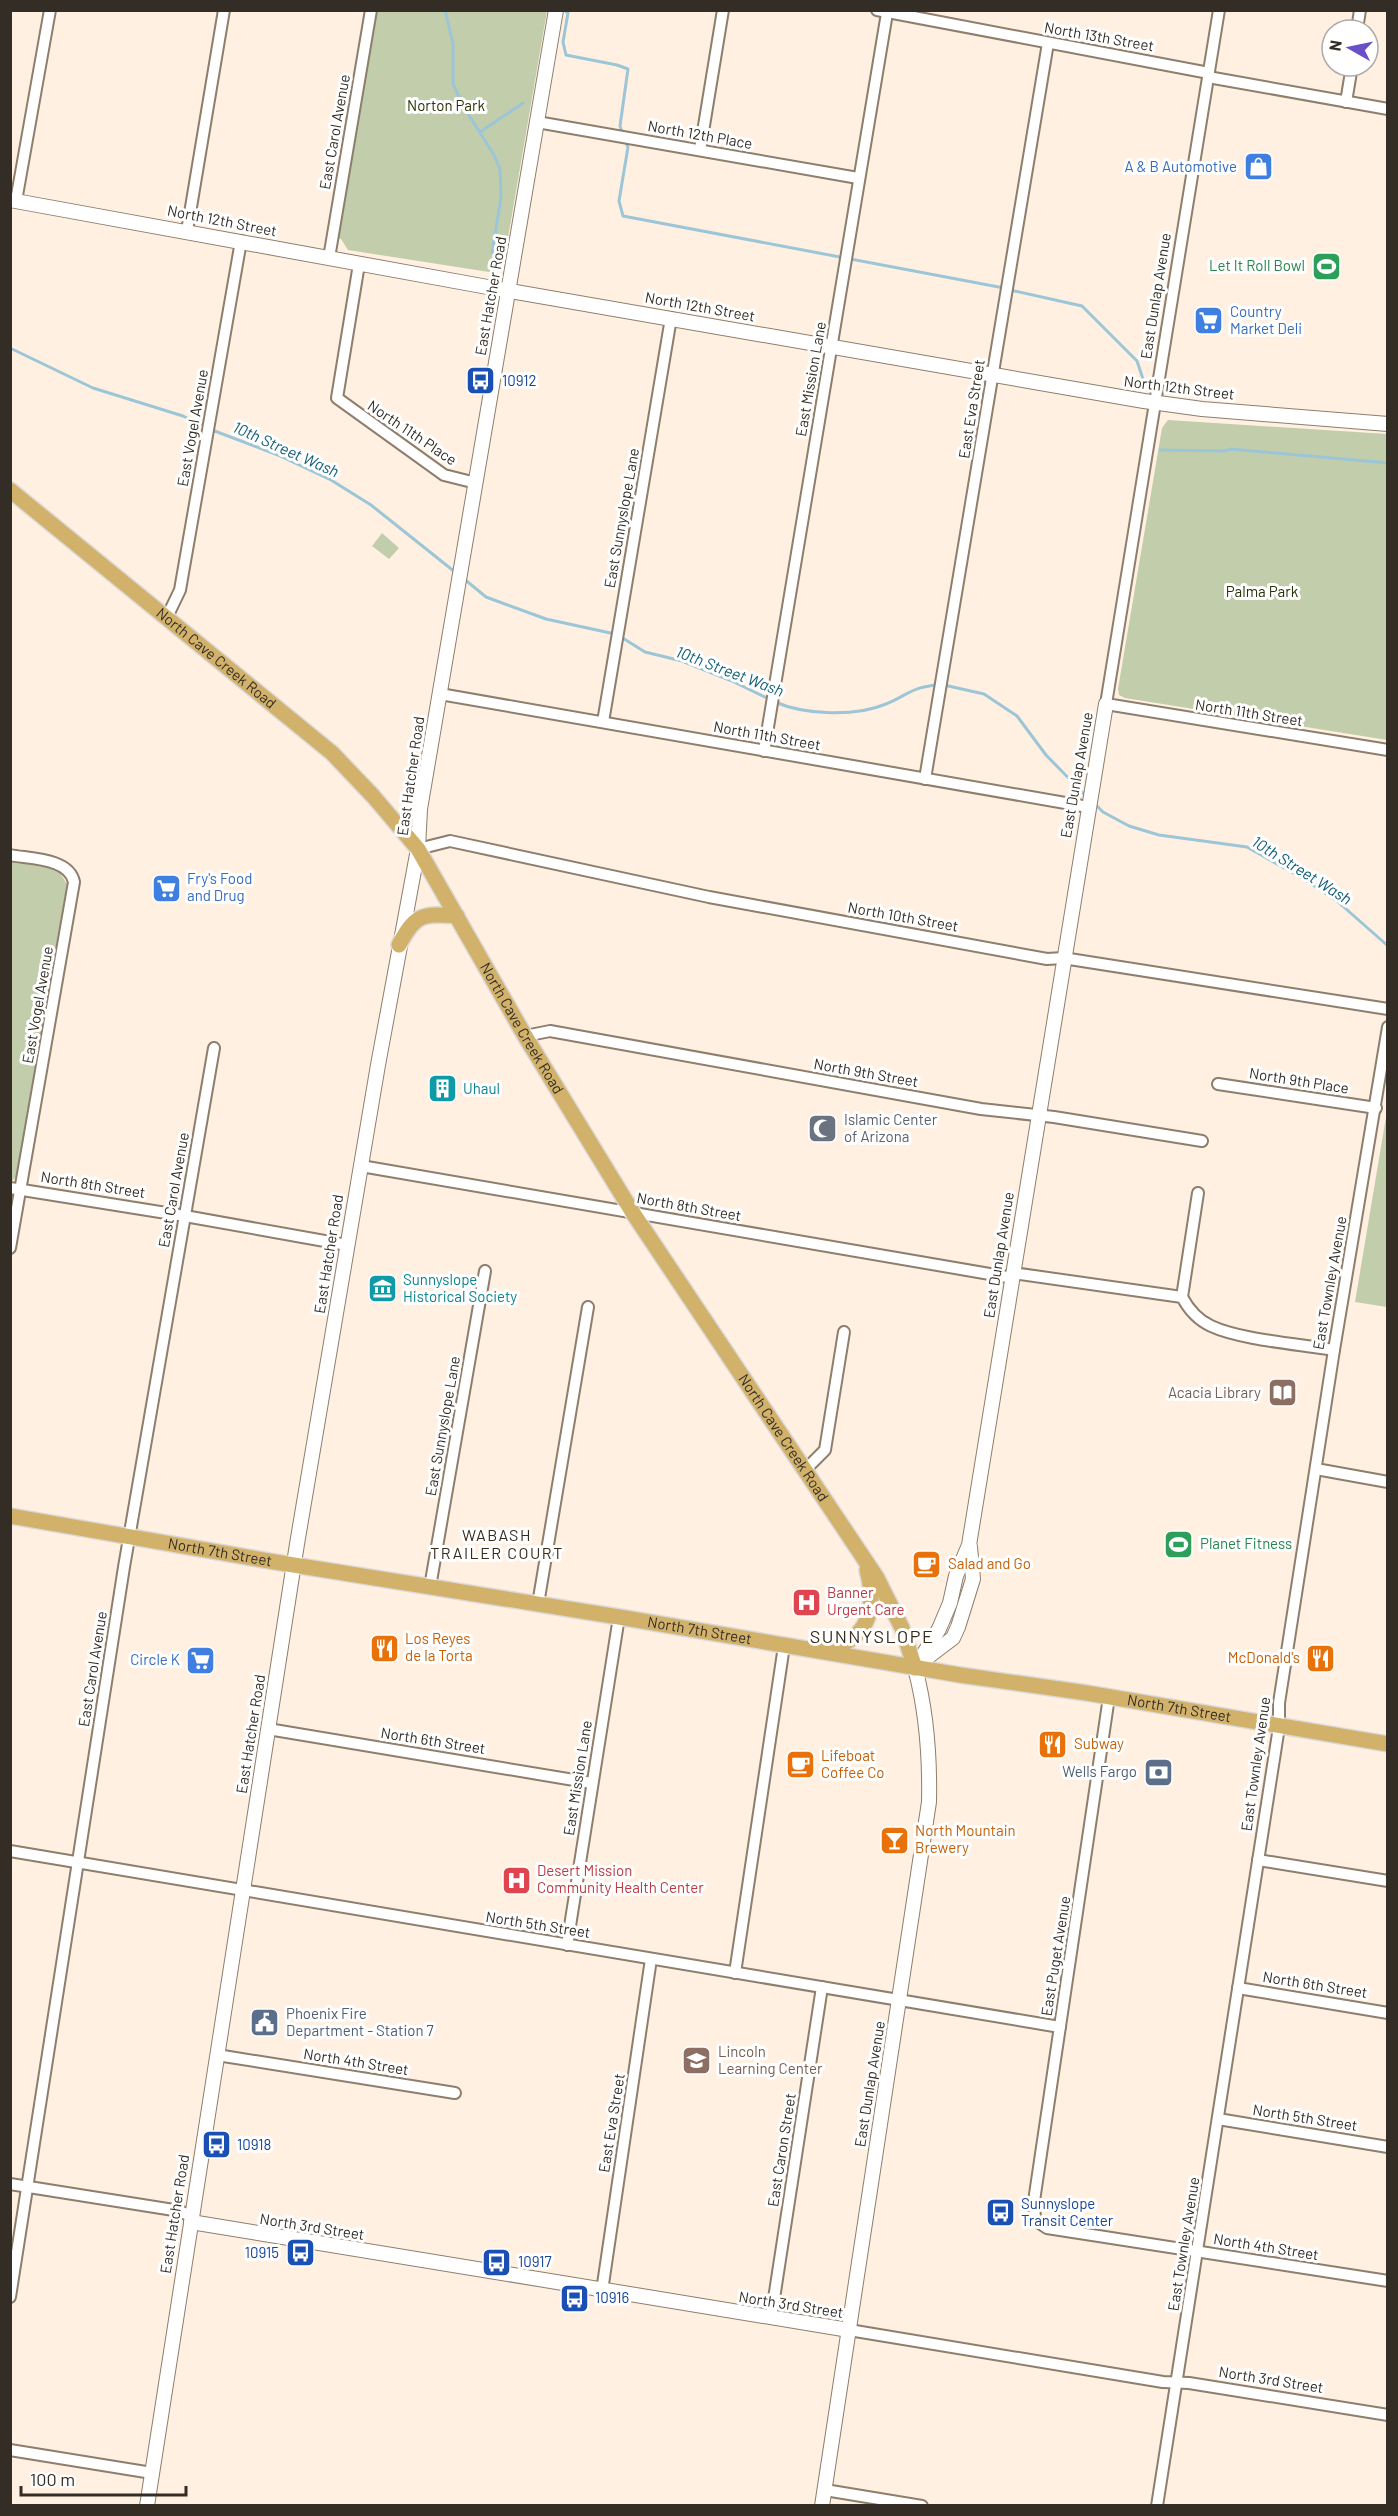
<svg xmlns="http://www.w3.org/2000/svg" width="1398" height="2516" font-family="Barlow,sans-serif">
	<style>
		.green { fill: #c2cdab }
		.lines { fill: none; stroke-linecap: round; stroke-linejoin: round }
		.stream { stroke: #9cc6d7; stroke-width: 3 }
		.street-casing { stroke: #8d7e6d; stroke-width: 14 }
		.secondary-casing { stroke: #8d7e6d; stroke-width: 16 }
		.primary-casing { stroke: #dad9d8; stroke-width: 18 }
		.street { stroke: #fff; stroke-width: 10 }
		.secondary { stroke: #fff; stroke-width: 14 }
		.primary { stroke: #d2b26b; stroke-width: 15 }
		.labels { text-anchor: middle; stroke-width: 6; stroke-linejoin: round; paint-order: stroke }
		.street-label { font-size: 15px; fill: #332d25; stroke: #fff }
		.park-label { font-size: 15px; fill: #293207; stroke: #fff }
		.shop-label { font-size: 15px; fill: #366cbe; stroke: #fff; text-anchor: end }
		.leisure-label { font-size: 15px; fill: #27864d; stroke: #fff; text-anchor: end }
		.transit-label { font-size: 15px; fill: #164399; stroke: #fff; text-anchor: start }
		.culture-label { font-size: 15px; fill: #0d838f; stroke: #fff; text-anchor: start }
		.worship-label { font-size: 15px; fill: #5b616d; stroke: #fff; text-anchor: start }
		.education-label { font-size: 15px; fill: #785e54; stroke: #fff; text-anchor: end }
		.food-label { font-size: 15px; fill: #c56008; stroke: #fff; text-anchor: start }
		.health-label { font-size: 15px; fill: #be3a42; stroke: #fff; text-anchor: start }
		.service-label { font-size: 15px; fill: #4e5e75; stroke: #fff; text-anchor: end }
		.water-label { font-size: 16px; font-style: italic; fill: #105e77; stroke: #fff }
		.neighbourhood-label { font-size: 16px; letter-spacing: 1.5px; fill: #382b1c; stroke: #fff }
		.quarter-label { font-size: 18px; letter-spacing: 1.5px; fill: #382b1c; stroke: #fff }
	</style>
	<rect width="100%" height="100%" fill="#fff0e1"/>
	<!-- green -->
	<g class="green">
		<polygon points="376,11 547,11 504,261 496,271 489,272 348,250 341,239 338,238"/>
		<polygon points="1168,420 1387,434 1387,740 1125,698 1119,695 1118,689 1162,428"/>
		<polygon points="382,533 399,548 389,559 372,546"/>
		<polygon points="11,861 58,870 67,884 16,1177 11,1182"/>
		<polygon points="1387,1111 1388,1307 1387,1307 1355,1302"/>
	</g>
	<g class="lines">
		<!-- stream -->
		<g class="stream">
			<polyline points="445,10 453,44 453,84 465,109 494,155 500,169 501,197 492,253"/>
			<polyline points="564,10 568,13 563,42 566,55 617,65 628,69 620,126 623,135"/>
			<polyline points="480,132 523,103"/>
			<polyline points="625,141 628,147 619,201 623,216 1004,288"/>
			<polyline points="1010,290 1082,306 1137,361 1143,379"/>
			<polyline points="10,348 93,388 183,416 206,427"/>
			<polyline points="212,430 278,455 331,480 371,505 455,572"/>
			<polyline points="1160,450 1226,451 1230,449 1388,463"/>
			<polyline points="463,578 486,597 546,619 615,634"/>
			<polyline points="621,637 645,652 682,661 732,681 769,699"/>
			<polyline points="944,685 984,694 1017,716 1046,755 1085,795"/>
			<path d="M775 702C805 715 855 717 886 704 908 695 911 687 938 685"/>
			<polyline points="1095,804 1103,812 1129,826 1159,835 1247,847 1304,879 1337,901 1388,946"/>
		</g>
		<defs>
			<g id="street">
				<polyline points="877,10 1209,73"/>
				<polyline points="1219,10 1106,704 1388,750"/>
				<polyline points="1357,30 1360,10"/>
				<polyline points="1208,77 1388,109"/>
				<polyline points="1346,102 1352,66"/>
				<polyline points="537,122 858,178"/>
				<polyline points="700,150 723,10"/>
				<polyline points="16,201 50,10"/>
				<polyline points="187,231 224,10"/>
				<polyline points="329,258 371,10"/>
				<polyline points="359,264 337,398 444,475 476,483"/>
				<polyline points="167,617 180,590 241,241"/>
				<polyline points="440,694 1088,807"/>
				<polyline points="603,722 671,318"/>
				<polyline points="764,751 887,13"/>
				<polyline points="925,779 1048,43"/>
				<polyline points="418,849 450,841 709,897 1047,959 1063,958 1388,1009"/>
				<path d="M10 855C30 859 69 858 74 882L10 1248"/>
				<polyline points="525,1036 550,1031 981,1109 1054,1117 1202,1141"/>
				<polyline points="1218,1084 1376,1108"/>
				<polyline points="361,1166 1013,1278"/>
				<polyline points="10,1188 185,1216 347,1245"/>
				<path d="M1013 1273 1182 1297C1189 1310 1198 1320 1211 1326 1241 1340 1300 1344 1334 1350"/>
				<polyline points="1182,1297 1198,1193"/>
				<polyline points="1316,1469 1388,1482"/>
				<polyline points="804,1471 825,1450 844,1332"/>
				<polyline points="430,1587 485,1271"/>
				<polyline points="538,1604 588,1307"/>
				<polyline points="1109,1697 1034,2201 1035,2220 1047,2228 1388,2281"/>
				<polyline points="268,1729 592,1783"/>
				<polyline points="10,1851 1060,2027"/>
				<polyline points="1258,1860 1388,1881"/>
				<polyline points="567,1945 619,1617"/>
				<polyline points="735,1973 784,1646"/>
				<polyline points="1238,1988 1388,2013"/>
				<polyline points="217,2055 455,2093"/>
				<polyline points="1218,2119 1388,2147"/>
				<polyline points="10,2184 180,2211 192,2217"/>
				<polyline points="602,2291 651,1959"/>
				<polyline points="10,2297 124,1567 214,1048"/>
				<polyline points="771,2318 822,1987"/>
				<polyline points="849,2330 1163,2382 1189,2383 1388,2415"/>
				<polyline points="10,2450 152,2473"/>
				<polyline points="825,2490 922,2506"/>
				<polyline points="1157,2506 1279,1727 1279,1703 1334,1350 1388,1027"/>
			</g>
			<g id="secondary">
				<polyline points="10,200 493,288 1144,401 1202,409 1388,424"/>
				<polyline points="924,1660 953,1638 958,1627 973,1579 970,1547"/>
				<polyline points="191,2222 849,2330"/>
				<polyline points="147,2506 297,1544 378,1065 418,849 420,809 556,10"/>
				<path d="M822 2506 929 1802C930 1755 927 1713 915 1668L939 1629 950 1603 956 1576 969 1545 1106 704"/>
			</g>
			<g id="primary">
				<path id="s1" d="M10 490 332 753 373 796 418 849 525 1036 633 1213 877 1578 902 1628 915 1668"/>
				<path d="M399 945C415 914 423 913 457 916"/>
				<path id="s2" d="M10 1516 275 1562 619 1617 960 1675 1087 1693 1388 1744"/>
				<path d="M823 1650C867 1642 878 1611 867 1570"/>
			</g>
		</defs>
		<!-- street casing -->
		<use href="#street" class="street-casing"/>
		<!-- secondary casing -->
		<use href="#secondary" class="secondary-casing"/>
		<!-- primary casing -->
		<use href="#primary" class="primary-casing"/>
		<!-- street -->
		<use href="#street" class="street"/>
		<!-- secondary -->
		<use href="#secondary" class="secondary"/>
		<!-- primary -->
		<use href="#primary" class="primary"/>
	</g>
	<!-- icons -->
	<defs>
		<symbol id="shop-square" viewBox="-11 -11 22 22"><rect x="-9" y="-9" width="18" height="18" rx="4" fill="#3f7fe0" stroke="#fff"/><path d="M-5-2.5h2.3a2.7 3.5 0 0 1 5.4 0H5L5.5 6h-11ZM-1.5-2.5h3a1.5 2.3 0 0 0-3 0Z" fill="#fff"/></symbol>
		<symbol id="stadium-square" viewBox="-11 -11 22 22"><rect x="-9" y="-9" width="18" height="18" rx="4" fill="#2e9e5b" stroke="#fff"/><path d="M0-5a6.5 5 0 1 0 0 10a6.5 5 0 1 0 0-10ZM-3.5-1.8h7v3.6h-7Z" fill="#fff"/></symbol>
		<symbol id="supermarket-square" viewBox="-11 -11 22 22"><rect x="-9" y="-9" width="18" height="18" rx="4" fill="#3f7fe0" stroke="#fff"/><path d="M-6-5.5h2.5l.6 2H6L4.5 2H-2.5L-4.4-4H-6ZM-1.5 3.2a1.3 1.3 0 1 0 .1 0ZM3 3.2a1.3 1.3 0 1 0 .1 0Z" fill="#fff"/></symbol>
		<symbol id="bus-square" viewBox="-11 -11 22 22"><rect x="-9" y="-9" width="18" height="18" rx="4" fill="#1a4fb4" stroke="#fff"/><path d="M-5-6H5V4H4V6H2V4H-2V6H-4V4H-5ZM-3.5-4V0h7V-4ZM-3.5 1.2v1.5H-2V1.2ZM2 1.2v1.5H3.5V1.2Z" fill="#fff"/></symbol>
		<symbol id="building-square" viewBox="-11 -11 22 22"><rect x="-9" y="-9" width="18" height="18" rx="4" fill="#0f9aa8" stroke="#fff"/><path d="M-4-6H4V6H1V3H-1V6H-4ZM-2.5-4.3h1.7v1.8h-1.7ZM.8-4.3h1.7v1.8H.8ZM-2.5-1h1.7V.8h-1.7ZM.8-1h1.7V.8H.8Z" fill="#fff"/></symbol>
		<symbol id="mosque-square" viewBox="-11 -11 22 22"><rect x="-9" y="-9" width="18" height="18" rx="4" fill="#6b7280" stroke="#fff"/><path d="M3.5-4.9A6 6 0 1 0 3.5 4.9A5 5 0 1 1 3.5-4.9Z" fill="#fff"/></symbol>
		<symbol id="museum-square" viewBox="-11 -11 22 22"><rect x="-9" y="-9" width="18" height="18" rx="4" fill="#0f9aa8" stroke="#fff"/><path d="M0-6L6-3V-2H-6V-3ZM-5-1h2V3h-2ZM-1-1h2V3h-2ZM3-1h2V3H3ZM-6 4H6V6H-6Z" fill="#fff"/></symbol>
		<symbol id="library-square" viewBox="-11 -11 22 22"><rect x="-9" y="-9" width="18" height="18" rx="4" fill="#8d6e63" stroke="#fff"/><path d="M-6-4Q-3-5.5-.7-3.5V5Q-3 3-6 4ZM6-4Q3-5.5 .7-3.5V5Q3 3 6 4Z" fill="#fff"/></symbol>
		<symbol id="cafe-square" viewBox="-11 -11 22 22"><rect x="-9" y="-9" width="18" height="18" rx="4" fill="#e8710a" stroke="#fff"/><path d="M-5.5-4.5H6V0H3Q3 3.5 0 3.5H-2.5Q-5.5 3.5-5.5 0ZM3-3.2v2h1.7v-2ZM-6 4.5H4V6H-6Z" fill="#fff"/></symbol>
		<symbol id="hospital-square" viewBox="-11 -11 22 22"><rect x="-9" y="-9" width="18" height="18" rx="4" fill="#e0444e" stroke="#fff"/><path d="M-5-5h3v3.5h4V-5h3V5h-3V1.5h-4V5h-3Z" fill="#fff"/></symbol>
		<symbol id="restaurant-square" viewBox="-11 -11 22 22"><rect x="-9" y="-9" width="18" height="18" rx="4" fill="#e8710a" stroke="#fff"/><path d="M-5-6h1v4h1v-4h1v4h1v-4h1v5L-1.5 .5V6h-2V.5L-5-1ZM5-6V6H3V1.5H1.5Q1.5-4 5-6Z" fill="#fff"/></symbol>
		<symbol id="bank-square" viewBox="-11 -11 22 22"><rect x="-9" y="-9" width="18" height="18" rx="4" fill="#5c6f8a" stroke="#fff"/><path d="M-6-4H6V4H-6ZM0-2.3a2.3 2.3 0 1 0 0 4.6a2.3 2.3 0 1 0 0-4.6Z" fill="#fff"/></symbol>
		<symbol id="bar-square" viewBox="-11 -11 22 22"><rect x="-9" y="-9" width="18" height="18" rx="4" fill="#e8710a" stroke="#fff"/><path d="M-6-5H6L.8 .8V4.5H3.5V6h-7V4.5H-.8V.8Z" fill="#fff"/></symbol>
		<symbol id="civic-square" viewBox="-11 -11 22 22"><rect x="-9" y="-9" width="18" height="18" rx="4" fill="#5c6f8a" stroke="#fff"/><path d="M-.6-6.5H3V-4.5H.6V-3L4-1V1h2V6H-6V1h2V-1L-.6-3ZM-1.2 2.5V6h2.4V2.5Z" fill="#fff"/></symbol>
		<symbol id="school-square" viewBox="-11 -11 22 22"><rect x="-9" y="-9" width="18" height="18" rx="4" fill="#8d6e63" stroke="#fff"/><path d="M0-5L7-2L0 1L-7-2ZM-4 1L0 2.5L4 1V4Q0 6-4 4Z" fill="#fff"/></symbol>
	</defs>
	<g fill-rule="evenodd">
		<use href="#shop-square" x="1242" y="150" width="33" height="33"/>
		<use href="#stadium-square" x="1310" y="250" width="33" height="33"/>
		<use href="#supermarket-square" x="1192" y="304" width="33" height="33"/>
		<use href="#bus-square" x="464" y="364" width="33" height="33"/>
		<use href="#supermarket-square" x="150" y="872" width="33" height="33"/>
		<use href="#building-square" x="426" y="1072" width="33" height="33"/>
		<use href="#mosque-square" x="806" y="1112" width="33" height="33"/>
		<use href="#museum-square" x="366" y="1272" width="33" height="33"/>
		<use href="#library-square" x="1266" y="1376" width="33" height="33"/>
		<use href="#stadium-square" x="1162" y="1528" width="33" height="33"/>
		<use href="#cafe-square" x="910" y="1548" width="33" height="33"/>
		<use href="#hospital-square" x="790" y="1586" width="33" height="33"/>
		<use href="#restaurant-square" x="368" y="1632" width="33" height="33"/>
		<use href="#restaurant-square" x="1304" y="1642" width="33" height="33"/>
		<use href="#supermarket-square" x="184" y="1644" width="33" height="33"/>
		<use href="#restaurant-square" x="1036" y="1728" width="33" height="33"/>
		<use href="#cafe-square" x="784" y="1748" width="33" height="33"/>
		<use href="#bank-square" x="1142" y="1756" width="33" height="33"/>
		<use href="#bar-square" x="878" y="1824" width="33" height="33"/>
		<use href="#hospital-square" x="500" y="1864" width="33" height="33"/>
		<use href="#civic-square" x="248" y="2006" width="33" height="33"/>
		<use href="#school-square" x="680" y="2044" width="33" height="33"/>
		<use href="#bus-square" x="200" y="2128" width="33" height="33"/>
		<use href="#bus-square" x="984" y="2196" width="33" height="33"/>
		<use href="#bus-square" x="284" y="2236" width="33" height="33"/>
		<use href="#bus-square" x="480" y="2246" width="33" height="33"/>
		<use href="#bus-square" x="558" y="2282" width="33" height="33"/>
	</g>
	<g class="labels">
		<!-- street labels -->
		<g class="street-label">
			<text transform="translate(1099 37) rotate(10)" y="5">North 13th Street</text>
			<text transform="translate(335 132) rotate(-80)" y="5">East Carol Avenue</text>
			<text transform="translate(700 135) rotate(10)" y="5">North 12th Place</text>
			<text transform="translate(222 221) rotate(11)" y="5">North 12th Street</text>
			<text transform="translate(491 296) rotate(-80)" y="5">East Hatcher Road</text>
			<text transform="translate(1156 296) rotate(-81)" y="5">East Dunlap Avenue</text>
			<text transform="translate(700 307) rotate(10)" y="5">North 12th Street</text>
			<text transform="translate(811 379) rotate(-80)" y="5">East Mission Lane</text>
			<text transform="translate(1179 388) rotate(7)" y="5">North 12th Street</text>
			<text transform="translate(972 409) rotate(-81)" y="5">East Eva Street</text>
			<text transform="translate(193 428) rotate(-80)" y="5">East Vogel Avenue</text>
			<text transform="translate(412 433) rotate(34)" y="5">North 11th Place</text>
			<text transform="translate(622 518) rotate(-80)" y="5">East Sunnyslope Lane</text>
			<text dy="5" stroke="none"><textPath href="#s1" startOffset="266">North Cave Creek Road</textPath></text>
			<text transform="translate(1249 713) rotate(9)" y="5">North 11th Street</text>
			<text transform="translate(767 736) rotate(10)" y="5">North 11th Street</text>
			<text transform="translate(1077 775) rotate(-80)" y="5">East Dunlap Avenue</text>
			<text transform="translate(411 776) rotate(-82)" y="5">East Hatcher Road</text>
			<text transform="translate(903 917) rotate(10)" y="5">North 10th Street</text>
			<text transform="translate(38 1005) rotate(-80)" y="5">East Vogel Avenue</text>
			<text dy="5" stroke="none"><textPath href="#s1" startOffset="752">North Cave Creek Road</textPath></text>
			<text transform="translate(866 1073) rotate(10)" y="5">North 9th Street</text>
			<text transform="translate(1299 1081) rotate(9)" y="5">North 9th Place</text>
			<text transform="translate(93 1185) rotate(9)" y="5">North 8th Street</text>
			<text transform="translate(174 1190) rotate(-80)" y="5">East Carol Avenue</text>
			<text transform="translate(689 1207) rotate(10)" y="5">North 8th Street</text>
			<text transform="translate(329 1254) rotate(-81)" y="5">East Hatcher Road</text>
			<text transform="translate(999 1255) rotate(-81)" y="5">East Dunlap Avenue</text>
			<text transform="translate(1330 1283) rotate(-80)" y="5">East Townley Avenue</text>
			<text transform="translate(443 1426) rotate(-80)" y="5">East Sunnyslope Lane</text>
			<text dy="5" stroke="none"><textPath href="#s1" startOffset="1238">North Cave Creek Road</textPath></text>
			<text dy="5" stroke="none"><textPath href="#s2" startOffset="213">North 7th Street</textPath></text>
			<text dy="5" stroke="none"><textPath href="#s2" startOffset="699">North 7th Street</textPath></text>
			<text transform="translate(93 1669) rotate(-81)" y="5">East Carol Avenue</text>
			<text dy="5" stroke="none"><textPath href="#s2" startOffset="1185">North 7th Street</textPath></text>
			<text transform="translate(251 1734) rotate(-81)" y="5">East Hatcher Road</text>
			<text transform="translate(433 1741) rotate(9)" y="5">North 6th Street</text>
			<text transform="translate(1256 1764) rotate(-82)" y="5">East Townley Avenue</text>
			<text transform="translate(578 1778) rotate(-81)" y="5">East Mission Lane</text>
			<text transform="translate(538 1925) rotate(9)" y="5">North 5th Street</text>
			<text transform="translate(1056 1956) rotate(-81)" y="5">East Puget Avenue</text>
			<text transform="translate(1315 1985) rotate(9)" y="5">North 6th Street</text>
			<text transform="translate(356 2062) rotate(9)" y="5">North 4th Street</text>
			<text transform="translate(870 2084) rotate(-81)" y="5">East Dunlap Avenue</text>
			<text transform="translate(1305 2118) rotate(9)" y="5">North 5th Street</text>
			<text transform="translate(612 2123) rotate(-81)" y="5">East Eva Street</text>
			<text transform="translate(782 2150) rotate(-81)" y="5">East Caron Street</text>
			<text transform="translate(175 2214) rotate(-81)" y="5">East Hatcher Road</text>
			<text transform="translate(312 2227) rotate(9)" y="5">North 3rd Street</text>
			<text transform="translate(1184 2244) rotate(-81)" y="5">East Townley Avenue</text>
			<text transform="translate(1266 2247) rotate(9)" y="5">North 4th Street</text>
			<text transform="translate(791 2305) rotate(9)" y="5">North 3rd Street</text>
			<text transform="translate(1271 2380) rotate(9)" y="5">North 3rd Street</text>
		</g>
		<!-- park labels -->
		<g class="park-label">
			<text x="446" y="111">Norton Park</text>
			<text x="1262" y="597">Palma Park</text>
		</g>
		<!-- shop labels -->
		<g class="shop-label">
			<text x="1237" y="172">A &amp; B Automotive</text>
			<text x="1230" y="317" text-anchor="start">Country<tspan x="1230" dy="17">Market Deli</tspan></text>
			<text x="187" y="884" text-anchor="start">Fry's Food<tspan x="187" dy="17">and Drug</tspan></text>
			<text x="180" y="1665">Circle K</text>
		</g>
		<!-- leisure labels -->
		<g class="leisure-label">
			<text x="1305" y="271">Let It Roll Bowl</text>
			<text x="1200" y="1549" text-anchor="start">Planet Fitness</text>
		</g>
		<!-- transit labels -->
		<g class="transit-label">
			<text x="502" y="386">10912</text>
			<text x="237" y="2150">10918</text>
			<text x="1021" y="2209">Sunnyslope<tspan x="1021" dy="17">Transit Center</tspan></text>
			<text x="279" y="2258" text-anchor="end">10915</text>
			<text x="518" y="2267">10917</text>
			<text x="595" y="2303">10916</text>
		</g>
		<!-- culture labels -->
		<g class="culture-label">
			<text x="463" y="1094">Uhaul</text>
			<text x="403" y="1285">Sunnyslope<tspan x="403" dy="17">Historical Society</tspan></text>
		</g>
		<!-- worship labels -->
		<g class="worship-label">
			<text x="844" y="1125">Islamic Center<tspan x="844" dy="17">of Arizona</tspan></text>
		</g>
		<!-- education labels -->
		<g class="education-label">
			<text x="1261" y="1398">Acacia Library</text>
			<text x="718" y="2057" text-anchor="start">Lincoln<tspan x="718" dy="17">Learning Center</tspan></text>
		</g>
		<!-- food labels -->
		<g class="food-label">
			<text x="948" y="1569">Salad and Go</text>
			<text x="405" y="1644">Los Reyes<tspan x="405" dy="17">de la Torta</tspan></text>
			<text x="1300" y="1663" text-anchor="end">McDonald's</text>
			<text x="1074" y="1749">Subway</text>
			<text x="821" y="1761">Lifeboat<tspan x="821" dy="17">Coffee Co</tspan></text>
			<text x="915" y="1836">North Mountain<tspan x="915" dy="17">Brewery</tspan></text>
		</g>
		<!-- health labels -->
		<g class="health-label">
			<text x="827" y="1598">Banner<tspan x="827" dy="17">Urgent Care</tspan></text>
			<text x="537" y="1876">Desert Mission<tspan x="537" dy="17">Community Health Center</tspan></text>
		</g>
		<!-- service labels -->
		<g class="service-label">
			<text x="1137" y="1777">Wells Fargo</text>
			<text x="286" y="2019" text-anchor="start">Phoenix Fire<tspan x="286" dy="17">Department - Station 7</tspan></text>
		</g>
		<!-- water labels -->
		<g class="water-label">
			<text transform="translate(286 449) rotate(24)" y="6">10th Street Wash</text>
			<text transform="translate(730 671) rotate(21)" y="6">10th Street Wash</text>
			<text transform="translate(1302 870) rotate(32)" y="6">10th Street Wash</text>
		</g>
		<!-- neighbourhood labels -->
		<g class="neighbourhood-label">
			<text x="497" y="1541">WABASH<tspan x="497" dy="18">TRAILER COURT</tspan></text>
		</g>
		<!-- quarter labels -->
		<g class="quarter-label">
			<text x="872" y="1643">SUNNYSLOPE</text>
		</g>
	</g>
	<!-- border -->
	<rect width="1398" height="2516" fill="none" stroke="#332d25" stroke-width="24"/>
	<!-- north arrow -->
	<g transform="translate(1350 48) rotate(279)"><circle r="28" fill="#ffffff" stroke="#adaba8" stroke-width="1.5"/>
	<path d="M0-4.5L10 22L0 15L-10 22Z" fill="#694fc8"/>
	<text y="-9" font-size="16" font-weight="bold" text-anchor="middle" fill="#332d25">N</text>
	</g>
	<!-- scale -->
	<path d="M21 2486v9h165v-9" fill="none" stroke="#332d25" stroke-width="3"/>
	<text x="30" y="2486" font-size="18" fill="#332d25" stroke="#ffffff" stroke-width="4.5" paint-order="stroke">100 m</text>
</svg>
